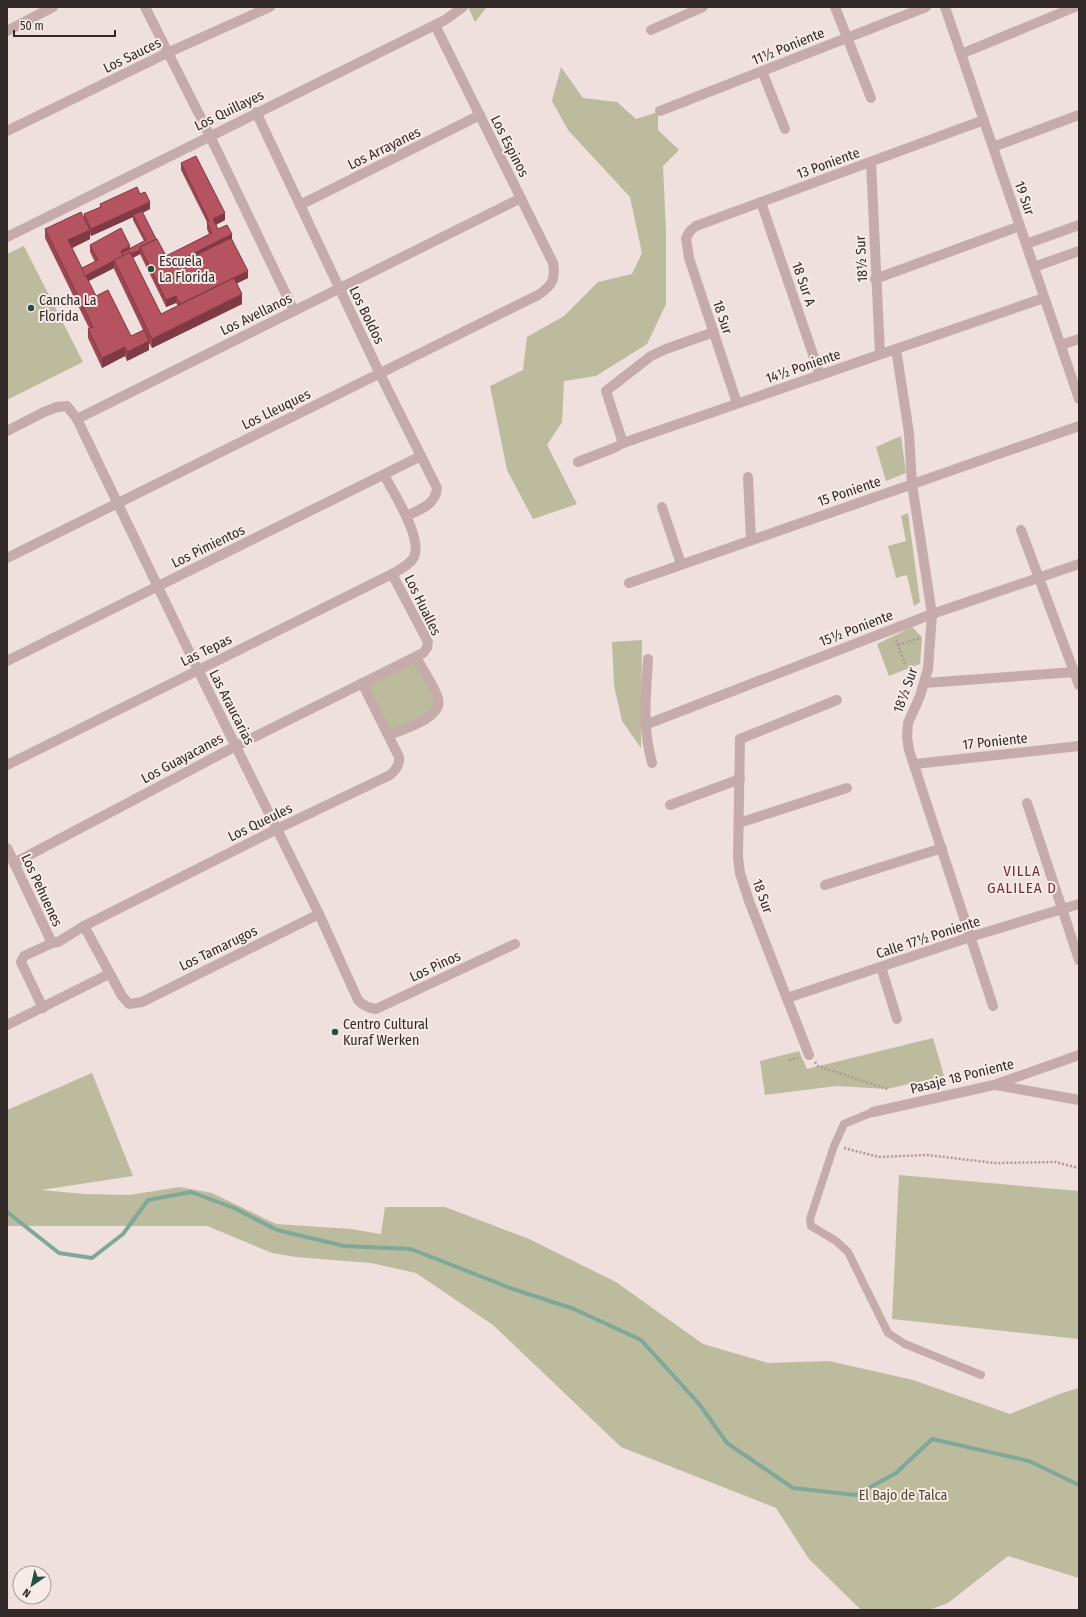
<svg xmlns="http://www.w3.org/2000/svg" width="1086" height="1617" font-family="'Fira Sans Condensed',sans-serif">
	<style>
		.green { fill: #bcbb9e }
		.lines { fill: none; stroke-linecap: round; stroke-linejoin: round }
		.stream { stroke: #7fa89a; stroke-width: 4 }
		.path { stroke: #b19694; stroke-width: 2.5; stroke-dasharray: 2 2; stroke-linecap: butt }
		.service { stroke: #c5acaa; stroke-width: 8 }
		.minor { stroke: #c5acaa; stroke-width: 10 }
		.tertiary { stroke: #c5acaa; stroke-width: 10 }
		.wall { fill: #9d4753; fill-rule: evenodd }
		.shaded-wall { fill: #7f3a43 }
		.building { fill: #b65360; stroke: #7f3a43 }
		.poi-dot { fill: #235042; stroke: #f7ebe8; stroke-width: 1.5 }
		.labels { text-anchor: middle; stroke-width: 4; stroke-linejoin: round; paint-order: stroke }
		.street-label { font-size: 14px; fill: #342929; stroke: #f7ebe8 }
		.poi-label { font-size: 14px; fill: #342929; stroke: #f7ebe8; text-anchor: start }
		.park-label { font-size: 14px; fill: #4f4e2f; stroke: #f7ebe8 }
		.neighbourhood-label { font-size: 15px; letter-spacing: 1px; fill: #782c36; stroke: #f7ebe8 }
	</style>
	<rect width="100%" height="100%" fill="#efdfdd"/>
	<!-- green -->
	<g class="green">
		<polygon points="468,7 487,7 475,22"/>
		<polygon points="561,67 583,98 617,102 636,119 658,112 658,130 679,150 663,166 666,231 666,304 647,344 596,376 564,381 562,422 547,445 577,504 533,519 507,470 490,386 523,370 527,337 564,316 598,282 632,274 642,253 630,197 568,130 552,101"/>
		<polygon points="24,246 83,362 7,400 7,254"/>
		<polygon points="901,436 906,473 886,481 876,447"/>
		<polygon points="908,513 920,602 914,606 907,575 896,578 888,546 906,541 901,516"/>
		<polygon points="912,627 922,637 920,664 889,676 877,644"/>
		<polygon points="642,640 641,748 622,721 614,685 612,642"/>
		<polygon points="416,657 438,699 437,710 389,735 362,683"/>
		<polygon points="933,1038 944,1076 887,1089 836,1086 765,1095 760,1061 799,1051 807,1069"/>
		<polygon points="92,1073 133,1176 41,1190 84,1194 129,1195 180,1187 212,1193 276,1224 351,1229 381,1234 385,1207 445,1207 529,1239 616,1282 703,1344 768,1363 829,1361 913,1380 1010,1414 1062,1393 1079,1388 1079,1578 1008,1556 948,1603 929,1610 861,1610 809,1559 776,1508 621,1447 493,1325 416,1273 371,1263 296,1257 272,1253 207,1226 7,1226 7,1110"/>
		<polygon points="899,1175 1079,1191 1079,1339 892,1319"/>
	</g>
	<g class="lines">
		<!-- stream -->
		<polyline class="stream" points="7,1212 59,1253 92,1258 123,1234 148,1200 191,1192 234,1208 277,1230 344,1246 411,1249 513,1289 574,1309 641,1340 700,1405 727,1443 793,1488 856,1495 896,1473 932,1439 1029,1461 1079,1485"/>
		<!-- path -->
		<g class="path">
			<polyline points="896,640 905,664"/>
			<polyline points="898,645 920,638"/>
			<polyline points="789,1060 798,1058"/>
			<polyline points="815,1062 818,1066 887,1089"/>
			<polyline points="844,1148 879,1157 927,1155 995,1163 1055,1162 1079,1168"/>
		</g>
		<!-- service -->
		<polyline class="service" points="873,1112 844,1124 834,1146 810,1219 811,1226 836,1241 848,1252 888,1333 905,1344 981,1375"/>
		<!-- minor -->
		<g class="minor">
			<polyline points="145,7 210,136 294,311"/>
			<polyline points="835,7 871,98"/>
			<polyline points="651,30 703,7"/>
			<polyline points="7,31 53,7"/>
			<polyline points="961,54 1075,7"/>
			<polyline points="762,71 785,129"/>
			<polyline points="660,111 926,7"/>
			<path d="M256 112 380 374 437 488C436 505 419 510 406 516"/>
			<polyline points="7,131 167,53 270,7"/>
			<polyline points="993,147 1079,115"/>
			<polyline points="871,162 880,354"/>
			<polyline points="761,202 820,375"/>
			<polyline points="300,205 480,115"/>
			<polyline points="7,237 435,25 445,20 463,7"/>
			<polyline points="875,279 1020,226"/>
			<polyline points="1061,345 1079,339"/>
			<polyline points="896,349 909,433 912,484 932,614 928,669 920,696 908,723 907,737 909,750 993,1006"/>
			<polyline points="737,403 689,258 686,238 690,231 696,226 984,120"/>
			<polyline points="77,419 521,198"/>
			<path d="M7 431 44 412 57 407 67 406 77 419 198 670 319 914 358 1000C363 1006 368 1008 376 1009L515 944"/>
			<polyline points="623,443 606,391 651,356 666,349 714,332"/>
			<polyline points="578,462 614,448 623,443 1044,298"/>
			<polyline points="748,477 751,540"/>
			<polyline points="662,507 681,564"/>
			<polyline points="1021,530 1079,685"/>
			<path d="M7 558 538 295C552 286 556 279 553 263L435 25"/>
			<polyline points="629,583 1079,426"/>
			<path d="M648 659C646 696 642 726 652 763"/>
			<polyline points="7,661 421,456"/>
			<polyline points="925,683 1075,672"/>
			<polyline points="645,725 932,614 1079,564"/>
			<path d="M389 735C403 729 443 718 438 699 436 689 421 667 416 657"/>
			<polyline points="915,764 1079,746"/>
			<path d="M7 765 392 574C400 569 410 565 414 557 423 538 393 492 384 475"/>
			<polyline points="1027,803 1079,960"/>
			<polyline points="670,805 740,779"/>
			<polyline points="739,823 847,788"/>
			<polyline points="7,848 52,943"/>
			<polyline points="14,863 236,746 423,653 427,648 428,642 392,574"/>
			<polyline points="825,885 942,848"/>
			<polyline points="84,926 122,996 129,1004 142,1002 319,914"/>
			<polyline points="881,967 897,1019"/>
			<polyline points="787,998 970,937 1079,904"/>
			<path d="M43 1008 21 962 24 956 52 943 58 942 84 926 277 829 390 775C396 770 400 765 399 757L362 683"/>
			<polyline points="7,1025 109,974"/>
			<polyline points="809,1055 749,901 740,873 738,858 740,739 837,700"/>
			<polyline points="996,1085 1079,1100"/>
			<polyline points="873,1112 994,1085 1079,1055"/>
		</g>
		<!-- tertiary -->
		<g class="tertiary">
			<polyline points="945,7 1079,399"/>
			<polyline points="1026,244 1079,225"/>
			<polyline points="1034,267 1079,251"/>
		</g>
	</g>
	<!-- wall -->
	<path class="wall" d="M181 163 225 220 216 225 218 229 232 239 248 278 237 283 242 304 152 348 149 343V350L127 361 125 356 102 368 88 338V329L89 328 45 238V229L84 218V214L100 207V204L140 194 150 209 142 213 166 256 209 234 207 229V222L181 170ZM133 217V220L144 241 130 248 90 245V252L95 262 82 268 72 248 90 239V234L91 236ZM140 254 166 307 176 303 178 306 161 314 133 258ZM114 268V269L143 330 131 336 96 296 88 281Z"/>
	<!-- shaded-wall -->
	<g class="shaded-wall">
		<polygon points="150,202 150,209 134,217 133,215 133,217 91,236 91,229"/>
		<polygon points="225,213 225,220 213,226 213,219"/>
		<polygon points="90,230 90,239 68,250 68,240"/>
		<polygon points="232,234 232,241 171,272 171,265"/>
		<polygon points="130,246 130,253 140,250 140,254 117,266 121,251"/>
		<polygon points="114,261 114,268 85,283 85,276"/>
		<polygon points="248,271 248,278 189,307 188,300"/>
		<polygon points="242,294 242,304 152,348 152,339"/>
		<polygon points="176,296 176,303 166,307 166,300"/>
		<polygon points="149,341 149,350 127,361 127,352"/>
		<polygon points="125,347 125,356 102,368 102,358"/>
	</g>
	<!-- building -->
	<g class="building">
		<polygon points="196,156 225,213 213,219 218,229 227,225 232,234 171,265 172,267 231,238 248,271 180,304 176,296 166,300 140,247 157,239 166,256 212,233 207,222 209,221 181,163"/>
		<polygon points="137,187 140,194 145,192 150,202 91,229 84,214 101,207 100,204"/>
		<polygon points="142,211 156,239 140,247 140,250 131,254 130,252 123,256 122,253 146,240 133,215"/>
		<polygon points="81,212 90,230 68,240 96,296 108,290 131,336 144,330 149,341 127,352 125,347 102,358 88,329 93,327 45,229"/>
		<polygon points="121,228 130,246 121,251 123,256 85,276 82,268 98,260 90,245"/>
		<polygon points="130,252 161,314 234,278 242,294 152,339 114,260"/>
	</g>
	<!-- markers -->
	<g class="poi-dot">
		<circle cx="151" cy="269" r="4"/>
		<circle cx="31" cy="308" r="4"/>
		<circle cx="335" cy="1032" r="4"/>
	</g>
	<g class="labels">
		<!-- street labels -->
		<g class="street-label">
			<text transform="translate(788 46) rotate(-22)" y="5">11½ Poniente</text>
			<text transform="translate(132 55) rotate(-26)" y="5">Los Sauces</text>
			<text transform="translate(229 110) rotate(-26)" y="5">Los Quillayes</text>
			<text transform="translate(510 146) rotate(63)" y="5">Los Espinos</text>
			<text transform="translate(384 148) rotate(-26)" y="5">Los Arrayanes</text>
			<text transform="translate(828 163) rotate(-20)" y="5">13 Poniente</text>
			<text transform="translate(1025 198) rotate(71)" y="5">19 Sur</text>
			<text transform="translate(861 259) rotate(-93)" y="5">18½ Sur</text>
			<text transform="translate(804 284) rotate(71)" y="5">18 Sur A</text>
			<text transform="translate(256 314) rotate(-26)" y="5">Los Avellanos</text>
			<text transform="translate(367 315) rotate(64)" y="5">Los Boldos</text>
			<text transform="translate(723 317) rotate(72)" y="5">18 Sur</text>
			<text transform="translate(803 366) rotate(-19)" y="5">14½ Poniente</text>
			<text transform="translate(276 409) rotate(-26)" y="5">Los Lleuques</text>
			<text transform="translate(849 491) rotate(-19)" y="5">15 Poniente</text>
			<text transform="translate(208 546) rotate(-26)" y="5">Los Pimientos</text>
			<text transform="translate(423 605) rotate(64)" y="5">Los Hualles</text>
			<text transform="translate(856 628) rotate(-21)" y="5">15½ Poniente</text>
			<text transform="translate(206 650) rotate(-26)" y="5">Las Tepas</text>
			<text transform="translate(905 690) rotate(-70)" y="5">18½ Sur</text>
			<text transform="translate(232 707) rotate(63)" y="5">Las Araucarias</text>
			<text transform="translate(995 741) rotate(-6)" y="5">17 Poniente</text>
			<text transform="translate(182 758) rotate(-28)" y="5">Los Guayacanes</text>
			<text transform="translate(260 822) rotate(-26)" y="5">Los Queules</text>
			<text transform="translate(42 890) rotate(65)" y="5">Los Pehuenes</text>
			<text transform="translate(763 896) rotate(70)" y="5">18 Sur</text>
			<text transform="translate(928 937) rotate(-18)" y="5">Calle 17½ Poniente</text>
			<text transform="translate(218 948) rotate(-26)" y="5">Los Tamarugos</text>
			<text transform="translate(435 966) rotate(-25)" y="5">Los Pinos</text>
			<text transform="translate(962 1076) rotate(-14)" y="5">Pasaje 18 Poniente</text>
		</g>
		<!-- poi labels -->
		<g class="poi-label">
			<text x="159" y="266">Escuela<tspan x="159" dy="16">La Florida</tspan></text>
			<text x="39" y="305">Cancha La<tspan x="39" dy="16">Florida</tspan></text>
			<text x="343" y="1029">Centro Cultural<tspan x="343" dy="16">Kuraf Werken</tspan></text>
		</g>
		<!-- park labels -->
		<g class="park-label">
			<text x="903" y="1500">El Bajo de Talca</text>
		</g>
		<!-- neighbourhood labels -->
		<g class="neighbourhood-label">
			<text x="1022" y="876">VILLA<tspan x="1022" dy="17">GALILEA D</tspan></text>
		</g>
	</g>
	<!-- border -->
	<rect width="1086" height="1617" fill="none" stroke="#342929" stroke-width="16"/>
	<!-- north arrow -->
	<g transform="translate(32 1585) rotate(214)"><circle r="19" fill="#f7ebe8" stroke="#a99d9c"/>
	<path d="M0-3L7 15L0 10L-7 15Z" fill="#235042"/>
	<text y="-6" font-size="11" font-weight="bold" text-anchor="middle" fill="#342929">N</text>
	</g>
	<!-- scale -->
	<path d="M14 30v6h101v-6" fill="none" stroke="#342929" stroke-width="2"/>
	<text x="20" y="30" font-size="12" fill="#342929" stroke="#f7ebe8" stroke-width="3" paint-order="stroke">50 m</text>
</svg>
